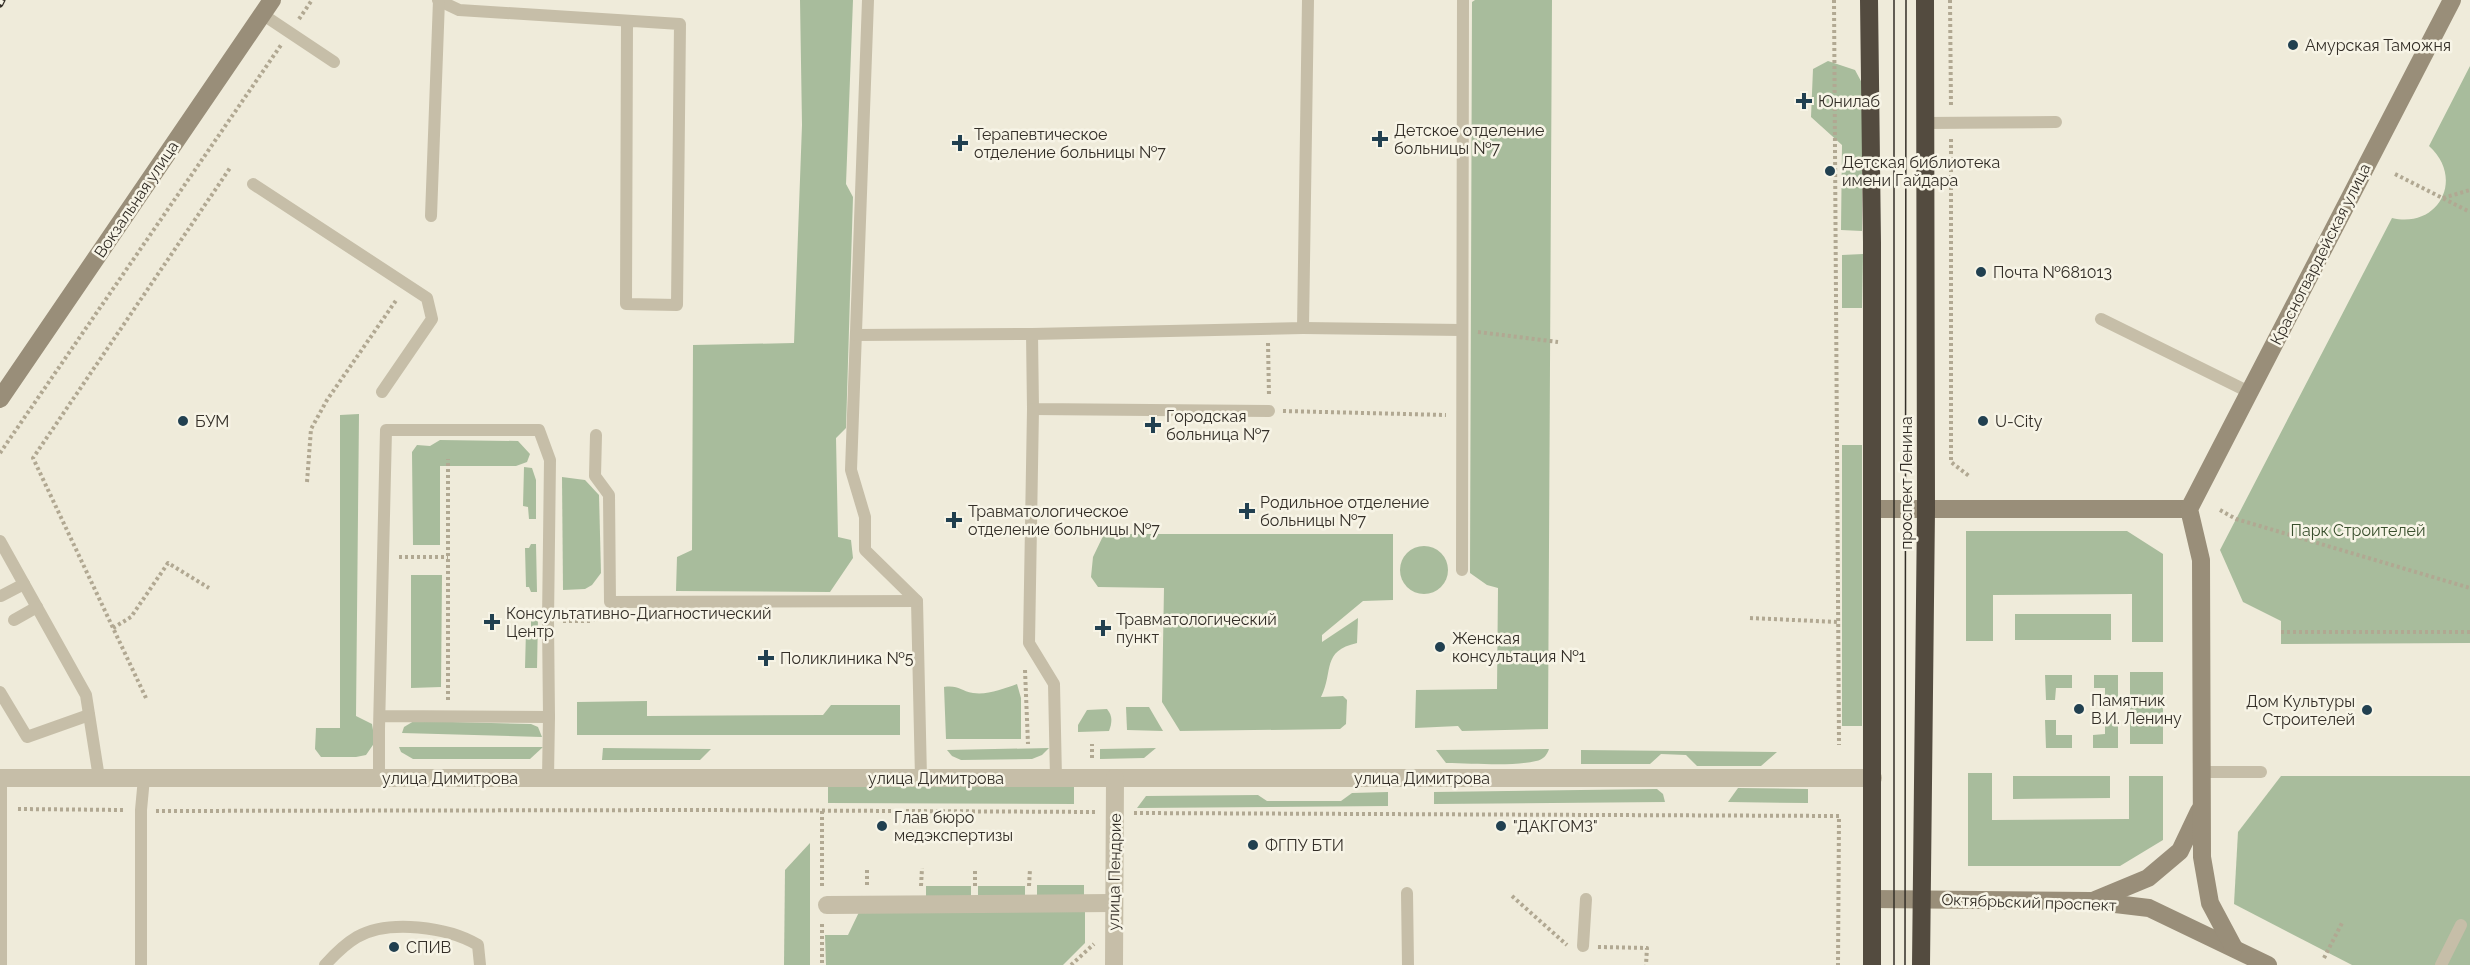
<svg xmlns="http://www.w3.org/2000/svg" width="2470" height="965" font-family="Raleway,sans-serif">
	<style>
		.green { fill: #a8bc9c }
		.lines { fill: none; stroke-linecap: round; stroke-linejoin: round }
		.path { stroke: #b1a892; stroke-width: 4; stroke-dasharray: 3 3; stroke-linecap: butt }
		.lane { stroke: #c6bea8; stroke-width: 12 }
		.street { stroke: #c6bea8; stroke-width: 18 }
		.secondary { stroke: #998e79; stroke-width: 18 }
		.highway { stroke: #534b3f; stroke-width: 18 }
		.tram { stroke: #332e27; stroke-width: 1.5 }
		.rail-casing { stroke: #332e27; stroke-width: 7 }
		.rail { stroke: #f7f4e6; stroke-width: 4.5; stroke-dasharray: 14; stroke-linecap: butt }
		.poi-dot { fill: #214050; stroke: #f7f4e6; stroke-width: 2 }
		.labels { text-anchor: middle; stroke-width: 5; stroke-linejoin: round; paint-order: stroke }
		.poi-label { font-size: 16px; fill: #332e27; stroke: #f7f4e6; text-anchor: start }
		.street-label { font-size: 16px; fill: #332e27; stroke: #f7f4e6 }
		.park-label { font-size: 16px; fill: #394f2d; stroke: #f7f4e6 }
	</style>
	<rect width="100%" height="100%" fill="#efebda"/>
	<!-- green -->
	<g class="green">
		<polygon points="800,0 853,0 846,184 853,197 846,428 836,438 838,537 851,540 853,558 830,592 676,591 677,557 692,550 693,345 794,343 802,125"/>
		<polygon points="1475,0 1552,0 1548,729 1462,731 1458,726 1415,728 1416,690 1497,689 1498,588 1487,585 1470,573 1472,2"/>
		<polygon points="1828,61 1855,70 1862,83 1862,231 1841,230 1842,145 1811,117 1813,69"/>
		<path d="M2470 66V643L2281 644V621L2243 602 2220 550 2392 218C2439 229 2465 178 2429 146Z"/>
		<polygon points="1863,254 1862,308 1842,308 1842,255"/>
		<polygon points="359,414 356,716 372,724 375,742 366,755 356,757 321,757 315,749 316,728 340,728 340,415"/>
		<polygon points="440,440 518,441 530,454 527,462 516,466 440,466 440,545 413,545 412,452 417,445 430,446"/>
		<rect x="1842" y="445" width="20" height="281"/>
		<polygon points="524,467 532,468 536,480 536,519 529,519 528,507 523,506"/>
		<polygon points="562,477 585,480 599,495 601,573 592,585 585,589 563,590"/>
		<polygon points="1966,531 2127,531 2163,554 2163,642 2132,642 2132,594 1993,595 1993,641 1966,641"/>
		<path d="M1104 534H1393V600L1363 601 1322 635V642L1358 618 1357 643C1321 651 1334 671 1321 697L1343 696 1347 700 1346 724 1340 729 1180 731 1162 702 1164 588 1098 587 1091 577 1093 557Z"/>
		<polygon points="531,544 536,544 537,592 531,592 529,587 526,587 525,548 529,548"/>
		<circle cx="1424" cy="570" r="24"/>
		<polygon points="411,575 442,575 441,687 411,688"/>
		<rect x="2015" y="614" width="96" height="26"/>
		<polygon points="531,618 538,618 537,668 525,668 526,630 531,630"/>
		<rect x="2130" y="672" width="33" height="72"/>
		<polygon points="2045,675 2072,675 2072,688 2056,688 2055,700 2046,700"/>
		<polygon points="2094,675 2118,675 2118,702 2105,702 2105,688 2094,688"/>
		<path d="M1017 684 1021 698V739H946L944 687C959 685 960 691 973 693 988 695 1003 689 1017 684Z"/>
		<polygon points="647,701 647,716 823,715 831,705 900,705 900,735 577,735 577,702"/>
		<polygon points="1126,707 1149,707 1163,731 1127,730"/>
		<path d="M1107 709C1113 716 1112 723 1109 731L1078 732V725L1087 710Z"/>
		<polygon points="2045,720 2056,720 2056,735 2072,735 2072,748 2046,748"/>
		<polygon points="2105,720 2118,720 2118,748 2093,748 2093,735 2105,734"/>
		<polygon points="414,721 531,724 538,727 542,737 402,733 404,727"/>
		<polygon points="399,747 543,747 530,759 413,759 401,752"/>
		<polygon points="603,748 711,749 700,760 602,760"/>
		<polygon points="1049,748 1042,755 1032,759 961,760 952,756 947,750"/>
		<polygon points="1156,748 1144,758 1100,759 1100,749"/>
		<path d="M1549 749C1547 755 1543 760 1536 761 1510 767 1473 763 1446 763L1436 750Z"/>
		<polygon points="1581,750 1777,752 1761,766 1697,766 1686,755 1661,754 1650,764 1581,764"/>
		<polygon points="1968,773 1992,773 1992,820 2129,819 2129,776 2163,776 2163,840 2120,866 1968,866"/>
		<polygon points="2013,776 2110,776 2110,798 2013,799"/>
		<polygon points="2281,776 2470,776 2470,965 2352,965 2234,904 2238,832"/>
		<polygon points="828,786 1074,787 1074,804 828,803"/>
		<polygon points="1738,788 1808,789 1808,803 1728,802"/>
		<polygon points="1657,789 1663,794 1665,802 1434,804 1434,792"/>
		<polygon points="1388,792 1388,806 1137,808 1146,796 1258,795 1267,801 1341,801 1352,793"/>
		<polygon points="810,843 810,965 784,965 785,870"/>
		<rect x="1037" y="885" width="47" height="15"/>
		<rect x="926" y="886" width="45" height="15"/>
		<rect x="978" y="886" width="47" height="15"/>
		<polygon points="1085,909 1085,943 1063,965 826,965 825,935 848,935 860,910"/>
	</g>
	<g class="lines">
		<!-- path -->
		<g class="path">
			<polyline points="1834,0 1839,745"/>
			<polyline points="1950,0 1951,107"/>
			<polyline points="299,19 312,0"/>
			<polyline points="1951,139 1951,462 1969,476"/>
			<polyline points="2395,174 2470,212"/>
			<polyline points="2443,198 2470,190"/>
			<polyline points="1478,332 1558,342"/>
			<polyline points="1268,343 1269,396"/>
			<polyline points="1283,411 1446,415"/>
			<polyline points="0,453 281,45"/>
			<polyline points="307,482 311,429 327,400 397,299"/>
			<polyline points="2220,510 2236,519 2470,588"/>
			<polyline points="399,557 448,557"/>
			<polyline points="1750,618 1838,622"/>
			<polyline points="563,621 592,621 600,613"/>
			<polyline points="113,628 131,617 168,563 209,588"/>
			<polyline points="2281,632 2470,632"/>
			<polyline points="1025,670 1028,744"/>
			<polyline points="146,698 33,458 230,168"/>
			<polyline points="448,700 448,459"/>
			<polyline points="1092,758 1092,744"/>
			<polyline points="18,809 124,810"/>
			<polyline points="156,811 703,810 1096,812"/>
			<polyline points="1134,813 1839,816 1838,965"/>
			<polyline points="867,885 867,868"/>
			<polyline points="822,886 822,810"/>
			<polyline points="921,886 922,868"/>
			<polyline points="975,886 975,869"/>
			<polyline points="1029,886 1030,869"/>
			<polyline points="1512,896 1567,945"/>
			<polyline points="822,924 822,965"/>
			<polyline points="1598,947 1647,948 1646,965"/>
			<polyline points="2324,958 2343,921"/>
			<polyline points="1071,965 1094,944"/>
		</g>
		<!-- lane -->
		<g class="lane">
			<polyline points="438,0 459,10 680,24 677,305 626,304 627,22"/>
			<polyline points="868,0 851,470 865,517 865,550 917,601 921,778"/>
			<polyline points="262,14 334,62"/>
			<polyline points="1925,123 2056,122"/>
			<polyline points="253,184 427,298 432,319 382,392"/>
			<polyline points="431,216 439,0"/>
			<polyline points="2101,319 2249,392"/>
			<polyline points="1303,328 1462,330"/>
			<polyline points="1032,334 1033,409 1269,411"/>
			<polyline points="856,335 1032,334 1303,328 1308,0"/>
			<polyline points="1033,409 1029,643 1054,684 1056,778"/>
			<polyline points="596,435 595,476 609,495 610,602 917,601"/>
			<polyline points="0,541 86,695 99,778"/>
			<polyline points="1462,570 1463,0"/>
			<polyline points="1,596 24,584"/>
			<polyline points="14,620 37,607"/>
			<polyline points="0,692 27,737 89,715"/>
			<polyline points="2201,772 2261,772"/>
			<polyline points="1,778 1,965"/>
			<polyline points="379,778 379,729 386,430 539,430 550,460 548,621 549,717 380,716"/>
			<polyline points="548,778 549,717"/>
			<polyline points="1407,893 1408,965"/>
			<polyline points="1583,946 1586,899"/>
			<polyline points="141,965 141,810 144,778"/>
			<path d="M325 965C334 955 345 944 357 937 389 919 448 927 478 945L480 965"/>
			<polyline points="2441,965 2461,925"/>
		</g>
		<!-- street -->
		<g class="street">
			<polyline points="0,778 1873,778"/>
			<polyline points="827,905 1113,903"/>
			<polyline points="1114,965 1115,778"/>
		</g>
		<!-- secondary -->
		<g class="secondary">
			<polyline points="0,399 272,0"/>
			<polyline points="1872,509 2189,509"/>
			<polyline points="1872,899 2090,901 2149,908 2268,965"/>
			<polyline points="2095,900 2148,878 2180,851 2199,811"/>
			<polyline points="2234,948 2210,903 2202,857 2201,560 2189,509 2452,0"/>
		</g>
		<!-- highway -->
		<g class="highway">
			<polyline points="1869,0 1872,242 1872,965"/>
			<polyline points="1921,965 1926,510 1925,0"/>
		</g>
		<!-- tram -->
		<g class="tram">
			<polyline points="1894,965 1894,0"/>
			<polyline points="1905,965 1906,0"/>
		</g>
		<defs>
			<polyline id="rail" points="0,4 2,0"/>
		</defs>
		<!-- rail casing -->
		<use href="#rail" class="rail-casing"/>
		<!-- rail -->
		<use href="#rail" class="rail"/>
	</g>
	<!-- markers -->
	<g class="poi-dot">
		<circle cx="2293" cy="45" r="6"/>
		<path d="M1801 92h6v6h6v6h-6v6h-6v-6h-6v-6h6z"/>
		<path d="M1377 130h6v6h6v6h-6v6h-6v-6h-6v-6h6z"/>
		<path d="M957 134h6v6h6v6h-6v6h-6v-6h-6v-6h6z"/>
		<circle cx="1830" cy="171" r="6"/>
		<circle cx="1981" cy="272" r="6"/>
		<circle cx="183" cy="421" r="6"/>
		<circle cx="1983" cy="421" r="6"/>
		<path d="M1150 416h6v6h6v6h-6v6h-6v-6h-6v-6h6z"/>
		<path d="M1244 502h6v6h6v6h-6v6h-6v-6h-6v-6h6z"/>
		<path d="M951 511h6v6h6v6h-6v6h-6v-6h-6v-6h6z"/>
		<path d="M489 613h6v6h6v6h-6v6h-6v-6h-6v-6h6z"/>
		<path d="M1100 619h6v6h6v6h-6v6h-6v-6h-6v-6h6z"/>
		<circle cx="1440" cy="647" r="6"/>
		<path d="M763 649h6v6h6v6h-6v6h-6v-6h-6v-6h6z"/>
		<circle cx="2079" cy="709" r="6"/>
		<circle cx="2367" cy="710" r="6"/>
		<circle cx="882" cy="826" r="6"/>
		<circle cx="1501" cy="826" r="6"/>
		<circle cx="1253" cy="845" r="6"/>
		<circle cx="394" cy="947" r="6"/>
	</g>
	<g class="labels">
		<!-- poi labels -->
		<g class="poi-label">
			<text x="2305" y="51">Амурская Таможня</text>
			<text x="1818" y="107">Юнилаб</text>
			<text x="1394" y="136">Детское отделение<tspan x="1394" dy="18">больницы №7</tspan></text>
			<text x="974" y="140">Терапевтическое<tspan x="974" dy="18">отделение больницы №7</tspan></text>
			<text x="1842" y="168">Детская библиотека<tspan x="1842" dy="18">имени Гайдара</tspan></text>
			<text x="1993" y="278">Почта №681013</text>
			<text x="1166" y="422">Городская<tspan x="1166" dy="18">больница №7</tspan></text>
			<text x="195" y="427">БУМ</text>
			<text x="1995" y="427">U-City</text>
			<text x="1260" y="508">Родильное отделение<tspan x="1260" dy="18">больницы №7</tspan></text>
			<text x="968" y="517">Травматологическое<tspan x="968" dy="18">отделение больницы №7</tspan></text>
			<text x="506" y="619">Консультативно-Диагностический<tspan x="506" dy="18">Центр</tspan></text>
			<text x="1116" y="625">Травматологический<tspan x="1116" dy="18">пункт</tspan></text>
			<text x="1452" y="644">Женская<tspan x="1452" dy="18">консультация №1</tspan></text>
			<text x="780" y="664">Поликлиника №5</text>
			<text x="2091" y="706">Памятник<tspan x="2091" dy="18">В.И. Ленину</tspan></text>
			<text x="2355" y="707" text-anchor="end">Дом Культуры<tspan x="2355" dy="18">Строителей</tspan></text>
			<text x="894" y="823">Глав бюро<tspan x="894" dy="18">медэкспертизы</tspan></text>
			<text x="1513" y="832">"ДАКГОМЗ"</text>
			<text x="1265" y="851">ФГПУ БТИ</text>
			<text x="406" y="953">СПИВ</text>
		</g>
		<!-- street labels -->
		<g class="street-label">
			<text transform="translate(136 199) rotate(-56)" y="6">Вокзальная улица</text>
			<text transform="translate(2320 254) rotate(-63)" y="6">Красногвардейская улица</text>
			<text transform="translate(1906 483) rotate(-90)" y="6">проспект Ленина</text>
			<text x="450" y="784">улица Димитрова</text>
			<text x="936" y="784">улица Димитрова</text>
			<text x="1422" y="784">улица Димитрова</text>
			<text transform="translate(1114 872) rotate(-89)" y="6">улица Пендрие</text>
			<text transform="translate(2029 902) rotate(2)" y="6">Октябрьский проспект</text>
		</g>
		<!-- park labels -->
		<g class="park-label">
			<text x="2358" y="536">Парк Строителей</text>
		</g>
	</g>
</svg>
